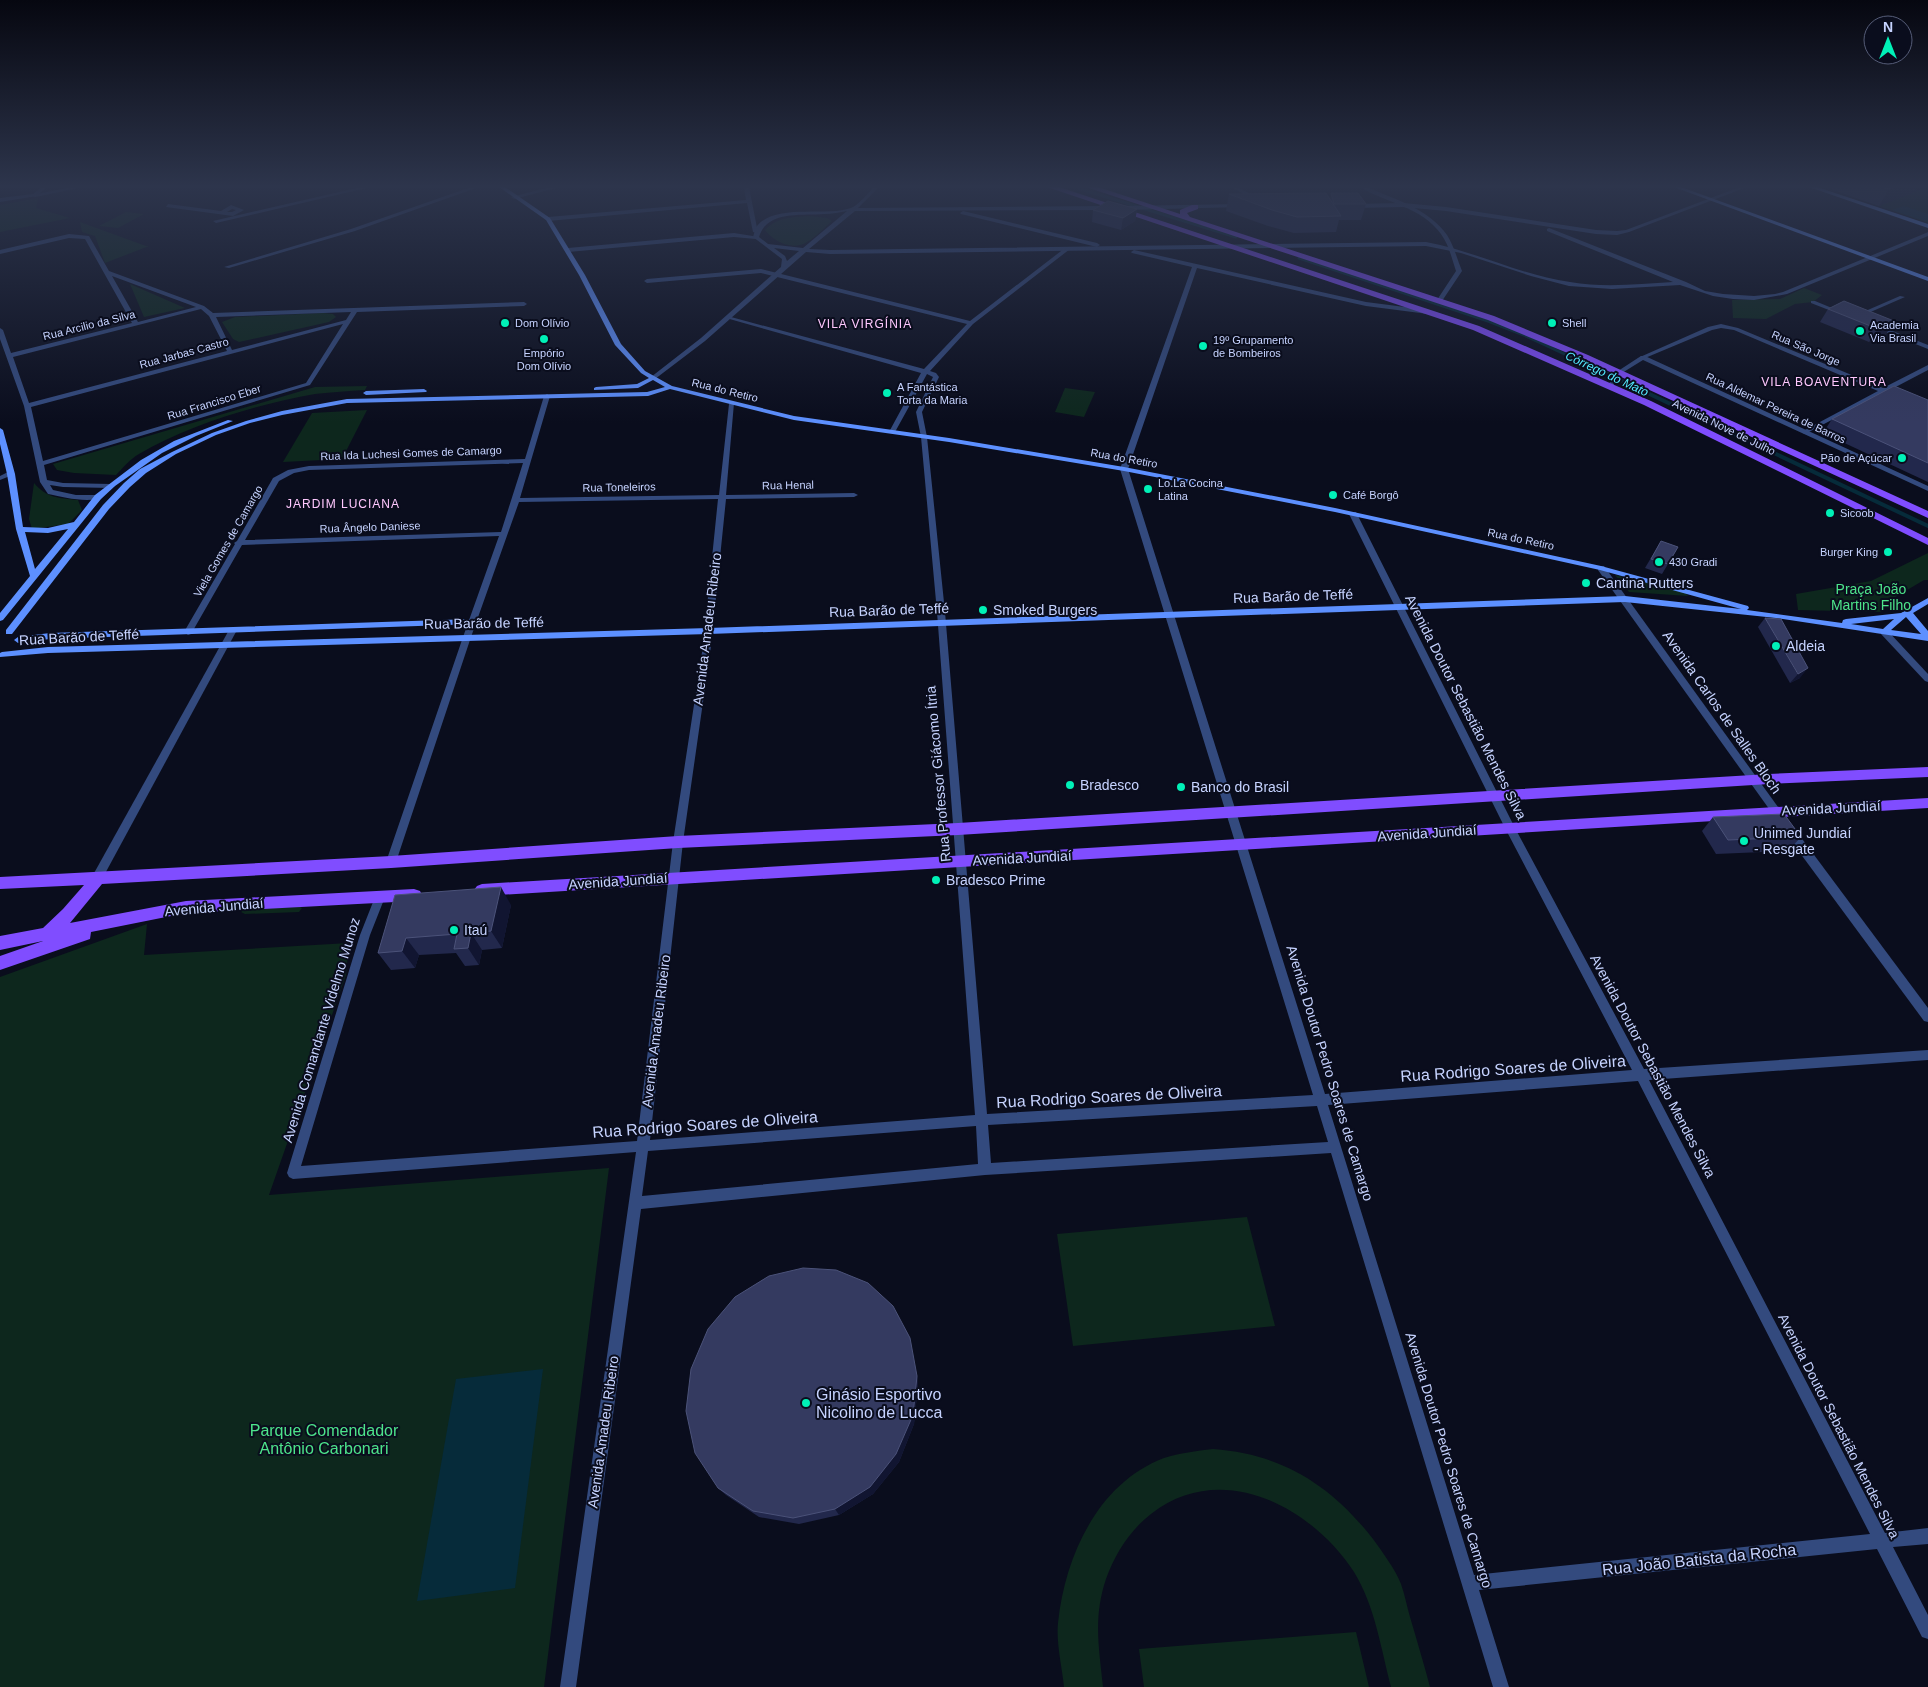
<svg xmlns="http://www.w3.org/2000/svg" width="1928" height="1687" font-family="Helvetica,sans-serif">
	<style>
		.green { fill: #0d271d }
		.water { fill: #062b3a }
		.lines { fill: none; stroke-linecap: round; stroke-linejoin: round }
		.stream-far1 { stroke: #062b3a; stroke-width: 3 }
		.stream { stroke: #062b3a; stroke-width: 4 }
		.minor { fill: #334a7e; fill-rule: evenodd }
		.tertiary { fill: #334a7e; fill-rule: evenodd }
		.secondary { fill: #5d90ff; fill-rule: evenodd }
		.primary { fill: #804dff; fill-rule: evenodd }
		.wall { fill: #22284c }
		.shaded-wall { fill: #111531 }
		.building { fill: #343a60; stroke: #4b5279 }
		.poi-dot { fill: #00f1b7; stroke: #0a0d1d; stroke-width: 2 }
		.labels { text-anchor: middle; stroke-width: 4; stroke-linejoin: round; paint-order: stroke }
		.far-poi-label { font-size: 11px; fill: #c6d3ff; stroke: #0a0d1d; text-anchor: start }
		.far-street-label { font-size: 11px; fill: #c6d3ff; stroke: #0a0d1d }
		.far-neighbourhood-label { font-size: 12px; letter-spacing: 1px; fill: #ffc8fe; stroke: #0a0d1d }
		.far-water-label { font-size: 12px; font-style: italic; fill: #54eaff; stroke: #0a0d1d }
		.poi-label { font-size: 14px; fill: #c6d3ff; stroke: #0a0d1d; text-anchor: start }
		.park-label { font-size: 14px; fill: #4de48b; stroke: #0a0d1d }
		.street-label { font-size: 14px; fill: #c6d3ff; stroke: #0a0d1d }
		.near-street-label { font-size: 16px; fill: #c6d3ff; stroke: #0a0d1d }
		.near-poi-label { font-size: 16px; fill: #c6d3ff; stroke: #0a0d1d; text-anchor: start }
		.near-park-label { font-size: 16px; fill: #4de48b; stroke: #0a0d1d }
	</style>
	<rect width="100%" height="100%" fill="#0a0d1d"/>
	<!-- green -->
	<g class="green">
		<polygon points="1927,187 1928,223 1879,206"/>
		<polygon points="38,198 36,208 70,218 0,232 0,205"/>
		<polygon points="126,212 144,214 118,228 99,226"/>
		<path d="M810 216 827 218 832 221C824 228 816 237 807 242 793 251 774 242 765 230 777 217 793 217 810 216Z"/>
		<polygon points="80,222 146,246 149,246 105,263 95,236 82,232"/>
		<polygon points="130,284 185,308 144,317"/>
		<polygon points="1804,288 1822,295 1813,302 1795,304 1766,319 1733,318 1732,300 1780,299"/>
		<polygon points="323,313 333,314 336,317 329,322 239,342 233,339 222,322 235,317"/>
		<path d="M367 386 365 390C349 391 332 392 315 394 258 404 189 425 139 454 130 459 123 468 116 475L74 473 57 470 53 464 315 387Z"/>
		<polygon points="1065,388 1095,392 1084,417 1055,412"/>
		<polygon points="367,410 342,459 283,462 312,413"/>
		<path d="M34 483C47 498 58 498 78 500L82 510 68 524 32 529 29 519Z"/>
		<polygon points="1928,553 1928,580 1924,580 1887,602 1882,612 1798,610 1796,594 1871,581"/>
		<polygon points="1615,575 1685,592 1688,596 1629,592"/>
		<polygon points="300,907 302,908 299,912 245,914 241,912 244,909"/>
		<polygon points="147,924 144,955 349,943 346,975 269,1195 609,1168 544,1687 0,1687 0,977"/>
		<polygon points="1247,1217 1275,1326 1073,1346 1057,1234"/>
		<path d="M1213 1449C1282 1454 1331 1485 1373 1539 1383 1553 1395 1569 1401 1584 1405 1595 1407 1607 1410 1617 1417 1641 1424 1664 1430 1687H1391C1381 1649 1375 1606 1354 1572 1311 1506 1221 1459 1151 1514 1130 1530 1115 1554 1106 1579 1093 1618 1099 1647 1103 1687H1064C1062 1667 1056 1643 1058 1623 1065 1556 1098 1483 1164 1458 1180 1453 1196 1451 1213 1449Z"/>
		<polygon points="1356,1632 1369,1687 1144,1687 1139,1649"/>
	</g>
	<!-- water -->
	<g class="water">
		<polygon points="1904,206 1928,214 1928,220 1925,221 1892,210"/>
		<polygon points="543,1369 515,1588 417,1601 456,1379"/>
	</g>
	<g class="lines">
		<!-- stream-far1 -->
		<g class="stream-far1">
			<polyline points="1074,187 1236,237"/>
			<polyline points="1299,258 1488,321 1524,335 1586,364"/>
		</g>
		<!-- stream -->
		<polyline class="stream" points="1584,363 1928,526"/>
		<!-- minor -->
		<g class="minor">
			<polygon points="71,187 83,187 35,197 32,195"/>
			<polygon points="361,187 371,187 216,223 213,221"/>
			<polygon points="471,187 479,187 355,231 229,268 224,267 351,229"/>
			<polygon points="550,187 560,187 514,199 511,197"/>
			<polygon points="744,187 749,187 758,233 753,232 747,203 548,221 545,219 548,217 746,200"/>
			<polygon points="1231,187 1237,187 1262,200 1257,201"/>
			<path d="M1360 187H1367C1394 199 1429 209 1447 235 1454 246 1457 259 1462 271L1442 301 1437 300 1456 271C1452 259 1449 245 1441 234 1422 207 1386 203 1360 187Z"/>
			<path d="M168 204 221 211 231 205 244 210 233 216 166 207ZM232 209 236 210 232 212H227Z"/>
			<polygon points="734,233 759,237 756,239 734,237 568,252 565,250 568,248"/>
			<path d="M69 234 89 236 109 271 204 306 213 313 524 302 527 304 524 306 357 312 310 385 44 465 47 480 63 483 111 484 115 486 111 488 63 487 50 485 53 490 76 495H98L102 497C90 504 62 497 48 494L40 482 24 406 0 339V328L3 330 11 353 132 323 85 239 69 238 0 254V250ZM112 276 196 307 138 322ZM201 309 209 316 227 351 29 403 13 357ZM351 312 346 320 232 350 216 317ZM343 324 306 383 43 461 31 407Z"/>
			<path d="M1065 248 1070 249 973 324 930 371 936 373 939 377 922 412 927 437 945 612 987 1114 1313 1095 1120 469 1124 467 1128 469 1325 1094 1632 1070 1505 828 1349 514 1350 512H1356L1515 828 1644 1069 1928 1050V1060L1649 1080 1885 1533 1928 1528V1544L1893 1547 1928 1615V1639L1922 1637 1877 1549 1479 1590 1509 1687H1493L1331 1153 985 1175 641 1209 576 1687H560L636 1152 293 1179 289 1177 287 1173 360 935 375 897 376 894H384L385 897 370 935 301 1166 637 1141 673 842 703 646 718 499 519 502 471 637 395 865H387L386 862 463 637 499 536 242 545 191 634 188 635 184 632 235 544 234 543 237 541 273 478 288 470 309 466 525 459 544 396 547 394 550 396 520 498 719 495 729 404 734 403 726 495 854 493 858 495 854 497 726 499 711 646 683 842 650 1140 975 1115 937 612 921 437 916 412 933 377 927 374 895 432 890 433 889 432 921 373 726 318 731 317 924 369 967 324 761 273 647 283 644 281 647 279 761 269 970 321ZM523 463 501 532 245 540 279 481 294 473 309 470ZM1638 1081 1870 1534 1474 1575 1328 1105ZM1317 1106 1328 1142 991 1163 988 1125ZM976 1126 978 1164 642 1196 648 1151Z"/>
			<polygon points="1900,296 1905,297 1859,317 1854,316"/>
			<polygon points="1811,301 1815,301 1844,313 1839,314 1811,303"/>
			<polygon points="1721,324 1738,328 1883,388 1926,366 1928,365 1928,370 1888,391 1897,395 1897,397 1893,397 1883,393 1805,434 1803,433 1803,431 1878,391 1734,330 1721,328 1712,330 1645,358 1640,357 1708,327"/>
			<polygon points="1875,324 1928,345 1928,349 1873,327 1872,326"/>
			<polygon points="8,472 15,474 0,480 0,476"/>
		</g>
		<!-- tertiary -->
		<g class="tertiary">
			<polygon points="42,187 47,187 37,196 0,202 0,198 33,194"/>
			<path d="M874 187H879L858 208 1107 206 1110 208 1107 210 855 211 809 249 830 250 1426 242C1475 251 1520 275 1570 282 1604 288 1639 284 1673 282L1547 231V229L1549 228 1686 282 1705 291 1723 294 1754 296 1775 294 1783 292 1926 233 1928 232V236L1787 294 1754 300 1733 299 1713 296 1680 285 1612 289 1569 286 1531 276 1461 253 1426 246 830 254 806 252 705 341 655 379H651V377L701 338 781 267 782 259 753 237C754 234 755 229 757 226 776 203 826 217 851 208 859 205 868 193 874 187ZM847 211 803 248 768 244 759 237C767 210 802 216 824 214 832 214 840 212 847 211ZM774 248 799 251 787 261 785 256Z"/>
			<polygon points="1740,187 1747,187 1629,232 1617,235 1596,234 1446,211 1403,207 1352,208 1349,206 1352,204 1403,203 1446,207 1596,230 1617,231 1626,230"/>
			<polygon points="1240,204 1242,207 1122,210 1119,208 1122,206"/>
			<polygon points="963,211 1097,243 1100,245 1097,247 961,214 960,213"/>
			<polygon points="1134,250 1366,302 1428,310 1431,312 1428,314 1366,306 1197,268 1128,469 1124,471 1120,469 1192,267 1132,253 1131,252"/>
			<polygon points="1641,356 1645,356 1928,486 1928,491 1643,360 1622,373 1613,386 1609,386 1608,385 1618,371"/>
			<polygon points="1598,566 1604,566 1783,814 1785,817 1783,820 1777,820 1598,570"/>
			<polygon points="233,627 237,630 101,881 93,881 92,878 93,875 229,630"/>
			<polygon points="1884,629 1887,630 1928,674 1928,682 1925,681 1881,634 1881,630"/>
			<polygon points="1790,827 1794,828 1928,1008 1928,1022 1924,1021 1786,834 1785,831 1786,828"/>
		</g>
		<!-- secondary -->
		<g class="secondary">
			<path d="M499 187H505L550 218 585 275 621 344 645 371 672 386 794 416 949 438 1124 467 1335 508 1601 566 1748 606 1749 608 1747 610 1842 623 1843 620 1846 619 1901 613 1928 598V604L1913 613 1928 631V641L1776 618 1625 602 709 634 48 653 0 657V653L2 652 48 647 709 628 1625 596 1741 609 1600 570 1335 512 1124 471 949 442 794 420 670 389 648 396 347 403 282 415 250 423 216 435 176 454 146 473 130 487 109 509 12 634H6V630L103 505 124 483 140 469 172 452 212 433 246 421 282 411 347 399 647 392 665 387 653 380 638 388 594 390V388L596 387 637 384 649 378 641 373 615 345 579 275 546 220ZM1906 617 1921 634 1891 630ZM1894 619 1883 629 1851 624Z"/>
			<polygon points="1674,187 1681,187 1928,277 1928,281"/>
			<polygon points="1809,187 1817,187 1928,224 1928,228"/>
			<polygon points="424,389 427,391 426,392 366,395 363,393 366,391"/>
			<path d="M228 420 233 421 196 436 162 453 115 486 101 499 3 620 0 621V613L30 576 16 529 7 474 0 444V428L3 430 15 474 23 527 48 528 74 522 95 495 141 460 174 441ZM68 529 35 569 25 532 48 533Z"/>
			<polygon points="472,619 475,620 475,624 50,639 18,643 14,640 18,637 50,633"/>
		</g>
		<!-- primary -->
		<g class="primary">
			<polygon points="1047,187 1059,187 1479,326 1651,401 1928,538 1928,545 1644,405 1473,330"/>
			<polygon points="1086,187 1098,187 1180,214 1180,210 1192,205 1198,205 1198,209 1187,213 1190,217 1494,316 1588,355 1928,511 1928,518 1582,359 1488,320"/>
			<polygon points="1928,767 1928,777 1769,784 958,835 678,848 391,868 102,884 70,923 186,901 414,889 420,891 422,895 420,899 414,901 186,913 91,932 90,939 0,970 0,956 43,941 0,950 0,936 43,928 63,909 84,885 0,889 0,877 391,856 678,836 958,823 1769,774"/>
			<polygon points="1928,798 1928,808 482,896 477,894 474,890 477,886 482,884"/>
		</g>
	</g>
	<!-- wall -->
	<g class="wall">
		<polygon points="1824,187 1916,187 1912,193 1879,206"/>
		<polygon points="1331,193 1366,204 1361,220 1339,220 1336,232 1294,233 1268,226 1226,211 1229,194 1330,200"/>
		<polygon points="1137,209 1135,221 1121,230 1092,222 1093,210"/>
		<polygon points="1828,309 1894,321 1886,334 1869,342 1820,322"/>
		<polygon points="1928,400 1928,482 1823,433 1832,419"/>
		<polygon points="1661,541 1668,564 1662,574 1645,568"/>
		<polygon points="1765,618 1800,678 1790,683 1758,627"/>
		<polygon points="1713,817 1801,837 1788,851 1716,854 1702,831"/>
		<polygon points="395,895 511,905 502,948 482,950 479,965 465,966 456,953 419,955 415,968 391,970 378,953"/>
		<polygon points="917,1376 918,1385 914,1424 899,1462 873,1494 839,1515 799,1524 759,1517 726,1495 718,1488"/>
	</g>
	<!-- shaded-wall -->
	<g class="shaded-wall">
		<polygon points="1895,187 1916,187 1912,193 1879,206 1889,189"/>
		<polygon points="1137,209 1135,221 1121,230 1123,218"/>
		<polygon points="1894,321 1886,334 1869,342 1878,329"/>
		<polygon points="1808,668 1800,678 1790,683 1798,674"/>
		<polygon points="501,887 511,905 502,948 491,931"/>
		<polygon points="471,933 482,950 479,965 468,948"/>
		<polygon points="406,938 419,955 415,968 402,951"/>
		<polygon points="917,1376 918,1385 914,1424 899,1462 873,1494 839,1515 835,1509"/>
	</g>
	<!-- building -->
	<g class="building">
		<polygon points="1882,187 1895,187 1889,189"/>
		<polygon points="1326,193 1341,216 1297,217 1272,210 1229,194"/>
		<polygon points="1331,193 1358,193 1366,204 1334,204"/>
		<polygon points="1108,201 1137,209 1123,218 1093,210"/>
		<polygon points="1844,301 1894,321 1878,329 1828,309"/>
		<polygon points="1894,386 1928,400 1928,463 1832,419"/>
		<polygon points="1661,541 1678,547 1668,564 1651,559"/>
		<polygon points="1765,618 1781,619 1808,668 1798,674"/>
		<polygon points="1784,814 1801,837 1728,840 1713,817"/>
		<polygon points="501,887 491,931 471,933 468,948 454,949 457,934 406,938 402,951 378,953 395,895"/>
		<polygon points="803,1268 836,1270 868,1283 893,1306 910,1338 917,1376 913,1415 896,1454 870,1487 835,1509 793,1518 753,1511 718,1488 695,1453 686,1411 691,1369 708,1329 735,1297 769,1276"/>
	</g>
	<!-- sky -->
	<linearGradient id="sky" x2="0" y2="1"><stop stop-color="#060710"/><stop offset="0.44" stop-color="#2d354c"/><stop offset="1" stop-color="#2d354c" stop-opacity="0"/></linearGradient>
	<rect width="1928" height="423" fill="url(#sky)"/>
	<!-- markers -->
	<g class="poi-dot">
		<circle cx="505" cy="323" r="5"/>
		<circle cx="1552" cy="323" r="5"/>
		<circle cx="1860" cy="331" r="5"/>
		<circle cx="544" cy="339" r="5"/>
		<circle cx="1203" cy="346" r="5"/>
		<circle cx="887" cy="393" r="5"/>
		<circle cx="1902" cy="458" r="5"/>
		<circle cx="1148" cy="489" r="5"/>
		<circle cx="1333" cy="495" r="5"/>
		<circle cx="1830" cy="513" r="5"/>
		<circle cx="1888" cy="552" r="5"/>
		<circle cx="1659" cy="562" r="5"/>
		<circle cx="1586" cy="583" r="5"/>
		<circle cx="983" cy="610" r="5"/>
		<circle cx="1776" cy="646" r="5"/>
		<circle cx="1070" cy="785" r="5"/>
		<circle cx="1181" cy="787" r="5"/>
		<circle cx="1744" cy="841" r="5"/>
		<circle cx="936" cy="880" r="5"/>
		<circle cx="454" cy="930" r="5"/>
		<circle cx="806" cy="1403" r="5"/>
	</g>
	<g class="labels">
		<!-- far-poi labels -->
		<g class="far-poi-label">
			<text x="515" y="327">Dom Olívio</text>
			<text x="1562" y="327">Shell</text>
			<text x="1870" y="329">Academia<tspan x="1870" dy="13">Via Brasil</tspan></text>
			<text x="1213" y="344">19º Grupamento<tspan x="1213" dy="13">de Bombeiros</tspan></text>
			<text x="544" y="357" text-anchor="middle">Empório<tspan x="544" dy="13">Dom Olívio</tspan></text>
			<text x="897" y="391">A Fantástica<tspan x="897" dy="13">Torta da Maria</tspan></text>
			<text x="1892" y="462" text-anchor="end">Pão de Açúcar</text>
			<text x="1158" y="487">Lo.La Cocina<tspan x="1158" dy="13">Latina</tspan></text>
			<text x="1343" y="499">Café Borgô</text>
			<text x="1840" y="517">Sicoob</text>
			<text x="1878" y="556" text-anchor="end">Burger King</text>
			<text x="1669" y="566">430 Gradi</text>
		</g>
		<!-- far-street labels -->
		<g class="far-street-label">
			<text transform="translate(89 325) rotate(-14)" y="4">Rua Arcilio da Silva</text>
			<text transform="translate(1806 348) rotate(23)" y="4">Rua São Jorge</text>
			<text transform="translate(184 353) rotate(-15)" y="4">Rua Jarbas Castro</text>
			<text transform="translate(725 390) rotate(14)" y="4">Rua do Retiro</text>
			<text transform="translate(214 402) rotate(-17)" y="4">Rua Francisco Eber</text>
			<text transform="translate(1776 408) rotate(25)" y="4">Rua Aldemar Pereira de Barros</text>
			<text transform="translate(1724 427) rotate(26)" y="4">Avenida Nove de Julho</text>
			<text transform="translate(411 453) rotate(-2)" y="4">Rua Ida Luchesi Gomes de Camargo</text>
			<text transform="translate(1124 458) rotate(10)" y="4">Rua do Retiro</text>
			<text transform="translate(788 485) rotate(-1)" y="4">Rua Henal</text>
			<text transform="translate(619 487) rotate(-1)" y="4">Rua Toneleiros</text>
			<text transform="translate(370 527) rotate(-2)" y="4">Rua Ângelo Daniese</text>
			<text transform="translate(1521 539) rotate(12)" y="4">Rua do Retiro</text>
			<text transform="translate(228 541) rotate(-60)" y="4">Viela Gomes de Camargo</text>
		</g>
		<!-- far-neighbourhood labels -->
		<g class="far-neighbourhood-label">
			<text x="865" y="328">VILA VIRGÍNIA</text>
			<text x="1824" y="386">VILA BOAVENTURA</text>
			<text x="343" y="508">JARDIM LUCIANA</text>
		</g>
		<!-- far-water labels -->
		<g class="far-water-label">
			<text transform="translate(1607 374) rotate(25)" y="4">Córrego do Mato</text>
		</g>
		<!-- poi labels -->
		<g class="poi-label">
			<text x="1596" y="588">Cantina Rutters</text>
			<text x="993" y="615">Smoked Burgers</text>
			<text x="1786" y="651">Aldeia</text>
			<text x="1080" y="790">Bradesco</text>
			<text x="1191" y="792">Banco do Brasil</text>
			<text x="1754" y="838">Unimed Jundiaí<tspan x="1754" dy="16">- Resgate</tspan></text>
			<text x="946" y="885">Bradesco Prime</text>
			<text x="464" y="935">Itaú</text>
		</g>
		<!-- park labels -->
		<g class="park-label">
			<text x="1871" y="594">Praça João<tspan x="1871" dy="16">Martins Filho</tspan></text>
		</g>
		<!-- street labels -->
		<g class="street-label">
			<text transform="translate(1293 596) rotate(-2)" y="5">Rua Barão de Teffé</text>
			<text transform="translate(889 610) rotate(-2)" y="5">Rua Barão de Teffé</text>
			<text transform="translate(484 623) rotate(-1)" y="5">Rua Barão de Teffé</text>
			<text transform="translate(707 629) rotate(-83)" y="5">Avenida Amadeu Ribeiro</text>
			<text transform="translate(79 637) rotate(-3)" y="5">Rua Barão de Teffé</text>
			<text transform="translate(1466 707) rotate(63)" y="5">Avenida Doutor Sebastião Mendes Silva</text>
			<text transform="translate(1722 712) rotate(55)" y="5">Avenida Carlos de Salles Bloch</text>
			<text transform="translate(938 774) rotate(-95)" y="5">Rua Professor Giácomo Ítria</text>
			<text transform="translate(1831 808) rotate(-3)" y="5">Avenida Jundiaí</text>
			<text transform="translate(1427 833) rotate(-4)" y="5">Avenida Jundiaí</text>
			<text transform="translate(1022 858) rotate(-3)" y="5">Avenida Jundiaí</text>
			<text transform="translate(618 881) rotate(-4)" y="5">Avenida Jundiaí</text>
			<text transform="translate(214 907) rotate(-5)" y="5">Avenida Jundiaí</text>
			<text transform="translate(321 1030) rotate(-73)" y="5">Avenida Comandante Videlmo Munoz</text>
			<text transform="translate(656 1031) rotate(-83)" y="5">Avenida Amadeu Ribeiro</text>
			<text transform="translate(1653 1066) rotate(62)" y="5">Avenida Doutor Sebastião Mendes Silva</text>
			<text transform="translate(1330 1073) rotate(73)" y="5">Avenida Doutor Pedro Soares de Camargo</text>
			<text transform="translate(1839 1426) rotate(63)" y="5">Avenida Doutor Sebastião Mendes Silva</text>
			<text transform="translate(603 1432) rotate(-82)" y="5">Avenida Amadeu Ribeiro</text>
			<text transform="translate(1449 1460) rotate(73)" y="5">Avenida Doutor Pedro Soares de Camargo</text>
		</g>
		<!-- near-street labels -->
		<g class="near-street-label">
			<text transform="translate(1513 1068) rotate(-4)" y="6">Rua Rodrigo Soares de Oliveira</text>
			<text transform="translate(1109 1096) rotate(-3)" y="6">Rua Rodrigo Soares de Oliveira</text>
			<text transform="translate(705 1124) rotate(-4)" y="6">Rua Rodrigo Soares de Oliveira</text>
			<text transform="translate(1699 1559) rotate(-6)" y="6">Rua João Batista da Rocha</text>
		</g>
		<!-- near-poi labels -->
		<g class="near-poi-label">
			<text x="816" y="1400">Ginásio Esportivo<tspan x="816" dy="18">Nicolino de Lucca</tspan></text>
		</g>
		<!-- near-park labels -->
		<g class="near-park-label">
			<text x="324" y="1436">Parque Comendador<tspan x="324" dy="18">Antônio Carbonari</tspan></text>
		</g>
	</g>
	<!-- north arrow -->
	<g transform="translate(1888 40)"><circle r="24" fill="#0a0d1d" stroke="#555c77"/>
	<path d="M0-4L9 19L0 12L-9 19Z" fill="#00f1b7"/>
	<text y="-8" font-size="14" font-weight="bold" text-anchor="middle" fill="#c6d3ff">N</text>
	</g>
</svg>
